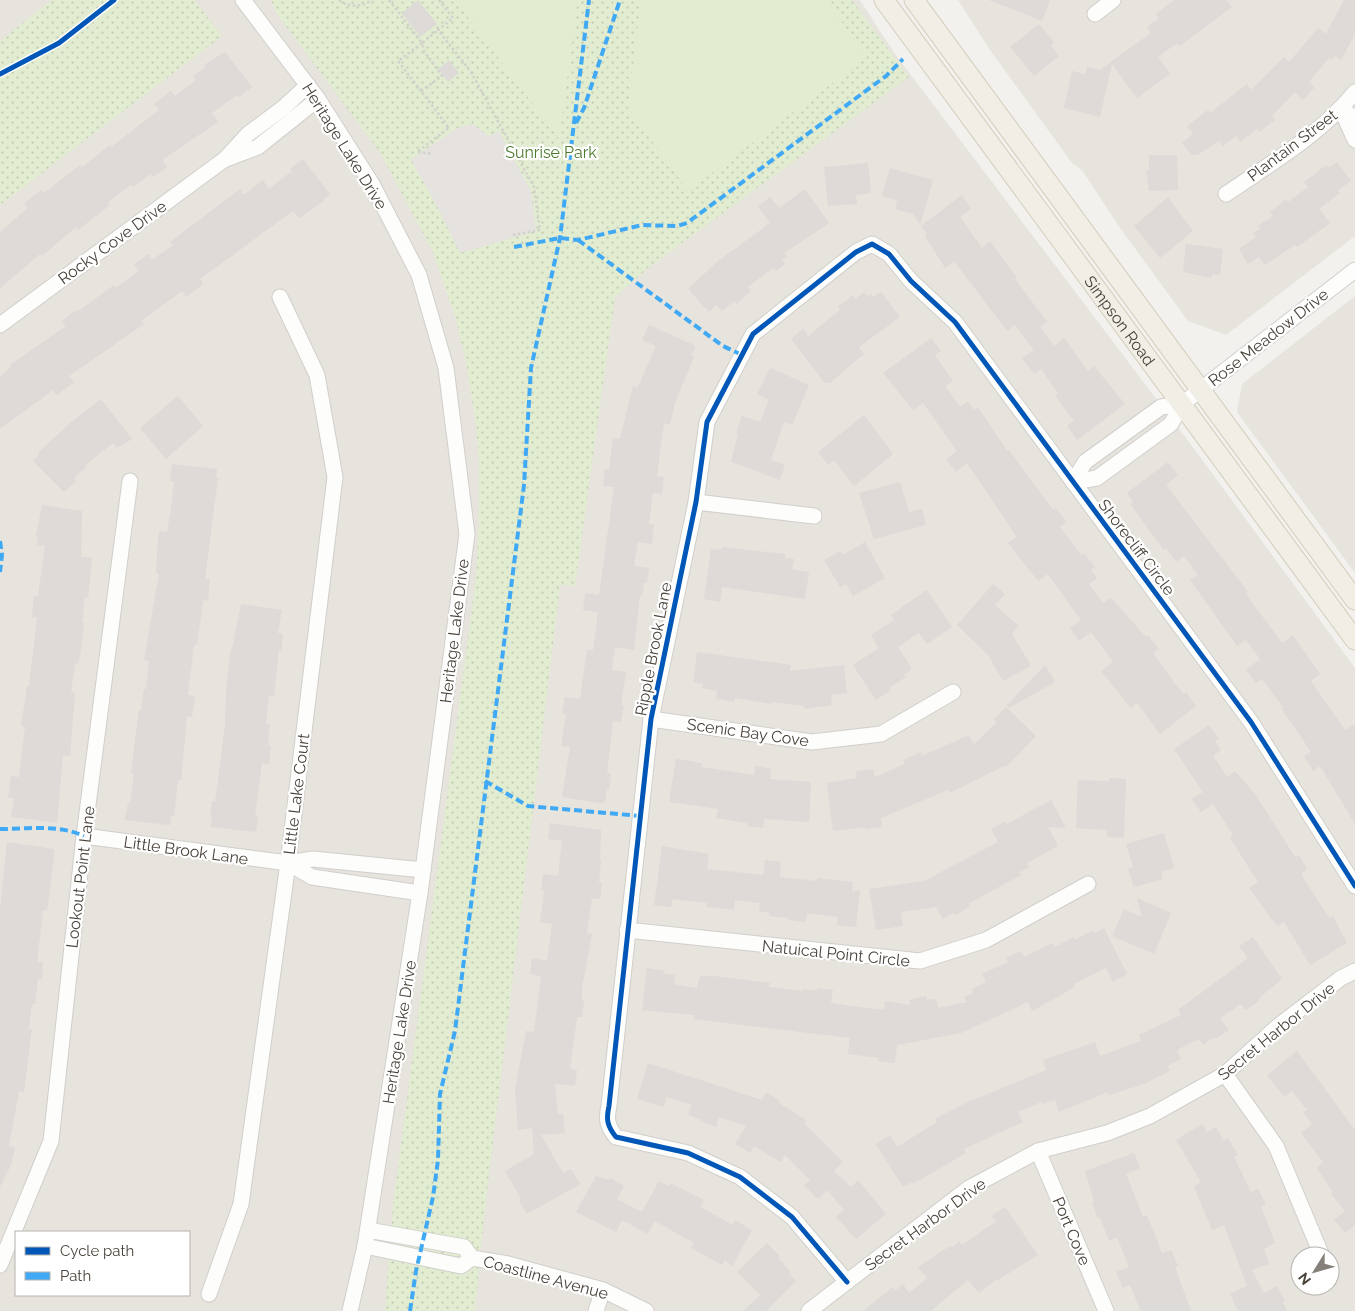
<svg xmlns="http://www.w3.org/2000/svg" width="1355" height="1311" font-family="Raleway,sans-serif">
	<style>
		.residential { fill: #e7e3dd; fill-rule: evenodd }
		.park { fill: url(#park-dots) }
		.pitch { fill: #e1ecd0 }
		.parking { fill: #e5e2df }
		.building { fill: #dddad7 }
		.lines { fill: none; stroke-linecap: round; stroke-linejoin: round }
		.minor-casing { stroke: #d1cfcc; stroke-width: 17 }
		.major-casing { stroke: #d4cdbc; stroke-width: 21 }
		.path { stroke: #d3d1cc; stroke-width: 2.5; stroke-dasharray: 2.5 2.5; stroke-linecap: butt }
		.minor { stroke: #fdfdfc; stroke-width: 15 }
		.major { stroke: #f1eee6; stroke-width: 19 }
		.quiet { stroke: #3fa9f5; stroke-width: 4; stroke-dasharray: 8 4; stroke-linecap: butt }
		.cycleway-casing { stroke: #fff; stroke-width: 8 }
		.cycleway { stroke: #0057b8; stroke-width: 5 }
		.labels { text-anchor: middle; stroke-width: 4.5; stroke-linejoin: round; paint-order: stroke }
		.street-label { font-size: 16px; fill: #4a433a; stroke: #fff }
		.park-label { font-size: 16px; fill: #4d7a2e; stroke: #fff }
	</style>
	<defs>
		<pattern id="park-dots" width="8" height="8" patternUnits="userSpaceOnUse" patternTransform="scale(1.25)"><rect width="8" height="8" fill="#e1ecd0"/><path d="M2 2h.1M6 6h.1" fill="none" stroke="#c3ccb3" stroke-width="1.8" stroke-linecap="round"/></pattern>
	</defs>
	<rect width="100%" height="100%" fill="#f3f1ee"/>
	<!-- residential -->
	<g class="residential">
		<path d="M0 0H860L895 54 1195 450 1355 668V1311H0ZM16 1232H189V1295H16ZM1300 1256H1330V1286H1300Z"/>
		<polygon points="958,0 1355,0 1355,236 1226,335 1188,321 1118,225 1082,170 1072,163 990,50"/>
		<polygon points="1355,296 1355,573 1237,412 1242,384"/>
	</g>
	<!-- park -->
	<g class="park">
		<polygon points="52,0 194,0 222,36 0,205 0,41"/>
		<polygon points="271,0 852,0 909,77 648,268 615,297 575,586 560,585 484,1217 475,1311 385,1311 393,1205 476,577 479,521 479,461 476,426 467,367 456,320 433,252 381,154 277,14"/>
	</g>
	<!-- pitch -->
	<g class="pitch">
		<polygon points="455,0 578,0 559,139"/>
		<polygon points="641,0 826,0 867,57 688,191 628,108"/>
	</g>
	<!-- parking -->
	<polygon class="parking" points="473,124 488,136 499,131 531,191 536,231 460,253 436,204 411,160 457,128"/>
	<!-- building -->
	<g class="building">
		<polygon points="418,0 437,24 420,37 402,13"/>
		<polygon points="989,0 1050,0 1042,21"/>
		<polygon points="1174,0 1226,0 1232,7 1180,46 1177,43 1158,57 1170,74 1137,98 1112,64 1100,117 1064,108 1072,71 1085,74 1087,67 1100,70 1151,33 1147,27 1159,18 1156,14"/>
		<polygon points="1344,0 1355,0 1355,34 1341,60 1335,56 1332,59 1329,58 1309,82 1314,88 1303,100 1295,92 1272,116 1275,120 1259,132 1257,129 1240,142 1236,136 1223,146 1219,141 1197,155 1192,155 1182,143 1193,134 1187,126 1208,110 1210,113 1247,84 1251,90 1284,57 1289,62 1318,28 1326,34"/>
		<polygon points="1039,24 1054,42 1051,45 1059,56 1034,76 1010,47"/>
		<polygon points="225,52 252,87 239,97 237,95 212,113 218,122 162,160 167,167 153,177 151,174 133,187 131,185 108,202 110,205 78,230 76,227 42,256 40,254 0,288 0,232 28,208 24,203 41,190 44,193 80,165 82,167 110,145 111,147 159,110 154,104 171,91 175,96 196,80 193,76 206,67 204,65"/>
		<polygon points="449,60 459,73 448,82 438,69"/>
		<polygon points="1149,155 1177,155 1178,190 1149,191 1146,170 1149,170"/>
		<polygon points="303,159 330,194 323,200 324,201 299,218 293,211 200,279 203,284 186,297 182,291 141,321 144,324 69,376 74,382 57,395 53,390 0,429 0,376 11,367 10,365 66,326 62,321 76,310 77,312 114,285 116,288 139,271 134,264 148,254 152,260 173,245 170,242 235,193 240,189 244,195 263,180 269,189 292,171 290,169"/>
		<polygon points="1337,162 1351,181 1338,190 1340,193 1319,209 1330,223 1297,247 1295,245 1265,265 1259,257 1248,264 1239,249 1256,237 1253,233 1260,229 1258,226 1273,216 1270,212 1286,199 1288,202 1308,187 1304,182 1326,165 1329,168"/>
		<polygon points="868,163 871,193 856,195 857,204 828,206 824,167"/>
		<polygon points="890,168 933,180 920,225 913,214 895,209 897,200 882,196"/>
		<polygon points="805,189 829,223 784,253 787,257 782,260 785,264 776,271 773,268 748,287 751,291 737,304 734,301 722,311 716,305 709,312 688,289 718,261 770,223 758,206 770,197 779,208"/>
		<polygon points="962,195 971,209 960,217 982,248 990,241 1017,278 1015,279 1047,322 1040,327 1054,346 1064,338 1088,371 1094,366 1125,404 1077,440 1067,426 1074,421 1055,396 1058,393 1041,369 1034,374 1022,358 1034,350 1015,325 1007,331 954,261 945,268 925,236 927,234 921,226"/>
		<polygon points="1168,197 1193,231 1160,258 1134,226"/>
		<polygon points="1186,244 1223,249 1220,275 1212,274 1211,278 1183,272"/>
		<polygon points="864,292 867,296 871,294 873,297 881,292 900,317 859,347 864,354 830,383 825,383 791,339 803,329 808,336 840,310 838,307 853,295 855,299"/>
		<polygon points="649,325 696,346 691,356 694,357 675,403 670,425 664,423 657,476 664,477 662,494 653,493 649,524 654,525 652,544 638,542 634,566 649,568 647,583 644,583 642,596 640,596 634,650 615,647 612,670 626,672 621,705 624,705 621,722 613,721 607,773 611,774 609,790 607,789 605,802 600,803 562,797 570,747 561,746 566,714 562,714 565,697 580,699 587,650 593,650 598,612 583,610 585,593 599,595 614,487 603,486 605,469 609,470 613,438 620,439 633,386 638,387 656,346 642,340"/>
		<polygon points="931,338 941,351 935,355 953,381 945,386 960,407 968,402 974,410 978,407 1007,451 1009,450 1053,510 1056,508 1066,522 1060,527 1081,555 1084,553 1095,567 1091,570 1097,578 1089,584 1103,603 1111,598 1146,637 1148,635 1159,649 1153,653 1175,684 1184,694 1186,692 1196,706 1160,734 1137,703 1131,708 1101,671 1113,662 1091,632 1079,641 1070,628 1081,620 1048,574 1038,581 1008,543 1017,537 967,463 956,472 946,459 957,451 923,403 913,410 883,373"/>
		<polygon points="770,368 809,385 792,425 784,422 771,460 785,465 780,480 731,462 738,433 736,433 742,416 760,422 769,400 757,394"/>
		<polygon points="178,396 203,426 166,459 140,428"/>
		<polygon points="101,399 132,439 117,448 113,443 85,465 87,466 74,478 76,481 64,492 33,461 39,454 38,453 69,424"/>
		<polygon points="864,415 893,454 854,486 834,460 828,465 818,452"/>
		<polygon points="1168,462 1178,475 1166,485 1248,592 1246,594 1282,643 1293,635 1320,674 1311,681 1345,730 1355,724 1355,824 1320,766 1313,771 1304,756 1311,752 1282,709 1283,707 1262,679 1256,683 1246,670 1260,659 1246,640 1237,646 1190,580 1198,575 1184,556 1176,562 1166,548 1164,550 1130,504 1133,502 1127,493"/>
		<polygon points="172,464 217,469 216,478 218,478 205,579 210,579 208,601 203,600 197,645 194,645 188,695 195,696 192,717 187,716 181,780 178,780 174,816 171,816 170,825 125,820 128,803 130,803 134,774 131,774 139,710 141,710 144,689 146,689 149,661 144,660 159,574 156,573 158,537 160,531 167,532 171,509 174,481 170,481"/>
		<polygon points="900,482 909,512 922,509 926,525 874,539 859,493"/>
		<polygon points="42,505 82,511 81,557 92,558 88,598 85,597 82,622 84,623 80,657 78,664 75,663 71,692 75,693 70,756 63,755 57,823 11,817 14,798 8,798 11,776 19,777 25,727 21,726 27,686 29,686 37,618 32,617 34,596 38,596 45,546 37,545 38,536 36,536"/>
		<polygon points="865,542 885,578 853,596 846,584 840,587 824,560 841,551 843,555"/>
		<polygon points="722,547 785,554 785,558 794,559 792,569 809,572 805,599 722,587 720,602 704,599 711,549 721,550"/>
		<polygon points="993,584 1005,594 995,605 1019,626 1012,634 1031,666 1003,681 988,655 957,625"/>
		<polygon points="927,590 952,627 927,644 919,633 898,647 912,669 904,675 906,677 889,688 891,690 876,700 853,665 879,648 871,635 894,620 891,615"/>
		<polygon points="241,604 282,610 278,633 283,634 281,651 279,650 274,696 269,695 266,724 270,724 268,745 271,746 269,764 262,763 255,815 258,816 256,832 211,827 212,817 210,817 212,801 215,802 225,726 226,689 231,649 232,649"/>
		<polygon points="697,652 791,665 790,671 844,665 847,693 831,695 832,705 804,709 804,706 773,702 772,704 735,698 735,702 716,699 717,691 702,688 703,684 693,682"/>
		<polygon points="1045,665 1055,682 1009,708 1007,705"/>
		<polygon points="1006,707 1036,736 1006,767 1004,766 950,793 948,790 881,818 882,827 865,829 865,827 833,831 827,783 857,778 856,771 873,769 875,777 905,764 903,760 921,752 922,756 969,735 974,744 997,722 994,719"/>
		<polygon points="1209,725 1219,739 1215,741 1221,750 1213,756 1227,777 1235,771 1255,794 1295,857 1299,855 1307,869 1301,874 1329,918 1333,916 1347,943 1310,965 1284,922 1277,926 1249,888 1258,882 1230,838 1233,835 1213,804 1201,812 1192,799 1203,792 1174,749"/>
		<polygon points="676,759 702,763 702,767 754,775 755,766 771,769 770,779 811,782 809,822 764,819 763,828 747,826 747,823 716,818 718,809 669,802"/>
		<polygon points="1109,778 1126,779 1124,838 1107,837 1107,830 1076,828 1078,780 1109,781"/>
		<polygon points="1051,800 1066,828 1048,827 1058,846 1027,863 1029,867 1020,872 1021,875 968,904 970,907 955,915 954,913 943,919 936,907 901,912 903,926 876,930 869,889 924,881 998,842 991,829 1006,821 1007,824"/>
		<polygon points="550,823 601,830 600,859 601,860 599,882 602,883 600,899 592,898 587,933 592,934 582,988 582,1000 584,1001 582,1017 577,1017 570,1069 577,1070 575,1086 555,1084 558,1114 563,1114 565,1133 541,1135 563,1173 571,1169 580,1184 527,1214 519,1200 521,1199 505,1171 534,1154 532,1128 518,1130 515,1090 526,1031 534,1032 541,976 530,974 532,958 547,961 552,924 540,922 544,891 541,891 543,874 558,876 562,841 548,839"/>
		<polygon points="1164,833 1174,868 1161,872 1163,879 1134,887 1128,869 1133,867 1126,844"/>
		<polygon points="7,842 54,849 54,857 47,911 43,910 37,962 43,962 42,979 38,979 35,1004 32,1004 29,1029 32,1029 24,1092 19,1091 9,1146 15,1148 11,1165 0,1187 0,908"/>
		<polygon points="662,846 709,854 707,869 763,875 765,860 781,862 780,877 817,881 817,878 853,882 852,892 860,890 856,927 837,925 838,917 807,913 806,922 789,920 789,918 769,916 770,913 759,911 760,903 735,900 734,910 707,907 707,903 672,899 671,907 654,905"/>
		<polygon points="1137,898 1171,913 1154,954 1112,936 1124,909 1142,917"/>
		<polygon points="1104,928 1127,974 1113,982 1106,968 1074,984 1075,987 1032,1011 1028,1002 961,1033 897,1045 895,1063 878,1061 879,1058 848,1054 850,1038 694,1019 694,1015 642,1010 647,968 665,971 664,974 675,975 674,984 697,988 700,976 713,976 770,983 769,987 803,991 803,989 817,991 817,988 833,990 831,1003 875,1009 884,1009 885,1001 910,1005 909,1000 926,996 927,1000 936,999 938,1008 967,1002 964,997 974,993 972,989 986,982 982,974 1008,962 1006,958 1021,951 1024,957 1053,943 1055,947 1074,937 1075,940 1093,930 1094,933"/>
		<polygon points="1253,937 1282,979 1259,998 1260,1000 1246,1010 1241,1004 1220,1018 1229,1030 1216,1039 1214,1037 1203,1045 1199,1039 1177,1050 1181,1059 1167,1066 1170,1071 1144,1084 1109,1095 1108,1092 1059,1112 1055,1100 1042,1104 1041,1102 1018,1112 1023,1122 964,1149 966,1153 913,1184 912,1182 903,1187 876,1144 890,1135 897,1147 937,1122 935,1119 968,1102 1046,1070 1043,1060 1095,1042 1100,1056 1141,1041 1139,1035 1181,1015 1178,1010 1248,958 1239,946"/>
		<polygon points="1297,1051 1355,1130 1355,1225 1345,1233 1334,1220 1345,1211 1331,1194 1333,1193 1317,1168 1323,1162 1301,1133 1312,1124 1303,1112 1307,1110 1292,1091 1284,1097 1267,1075"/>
		<polygon points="648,1063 762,1100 766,1092 780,1101 779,1103 806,1120 804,1123 843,1162 834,1171 851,1187 858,1180 886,1214 856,1239 836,1217 844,1210 827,1190 818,1199 804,1186 810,1180 785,1155 781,1162 754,1146 750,1153 735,1144 746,1126 719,1117 716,1127 700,1121 700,1119 688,1115 692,1105 667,1097 664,1107 637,1099"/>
		<polygon points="1202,1124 1207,1132 1216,1127 1224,1141 1228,1138 1238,1155 1234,1157 1251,1192 1258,1189 1266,1204 1261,1206 1275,1243 1264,1249 1269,1264 1252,1270 1264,1293 1277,1286 1285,1301 1283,1302 1287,1311 1238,1311 1230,1294 1247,1286 1224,1225 1212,1230 1194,1186 1201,1182 1176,1140"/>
		<polygon points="1134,1153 1140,1168 1126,1174 1143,1217 1147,1215 1162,1253 1171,1250 1178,1266 1175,1267 1191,1311 1141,1311 1130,1285 1123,1288 1116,1272 1129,1267 1117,1237 1109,1241 1100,1217 1098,1218 1092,1202 1094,1201 1085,1171"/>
		<polygon points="596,1176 609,1180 610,1178 624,1186 617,1199 642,1212 659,1181 668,1186 670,1183 704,1200 700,1207 733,1225 735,1220 752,1230 732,1266 725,1260 722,1265 691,1248 694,1243 655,1221 648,1234 622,1220 616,1232 576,1212"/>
		<polygon points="1005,1207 1038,1255 998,1280 997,1279 979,1293 968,1280 931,1311 863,1311 893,1287 895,1291 903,1284 909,1293 927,1278 918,1267 950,1246 951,1248 959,1241 962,1245 988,1227 996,1222 991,1216"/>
		<polygon points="767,1243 780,1256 778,1258 791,1272 789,1274 796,1281 766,1311 743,1311 760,1295 737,1272"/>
	</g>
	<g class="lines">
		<defs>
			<g id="minor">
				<polyline points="243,0 318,99 372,184 419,275 446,368 467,534 420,893 365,1246 350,1311"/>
				<polyline points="1095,14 1113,0"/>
				<polyline points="1355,118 1341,109 1355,140"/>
				<polyline points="226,159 258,147 318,99"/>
				<path d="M1226 194C1271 163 1320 135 1355 92"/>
				<polyline points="0,325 225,159 248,134 283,108 308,85"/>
				<polyline points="1073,482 1097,478 1171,424 1182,404 1355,270"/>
				<polyline points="1073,482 1085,462 1161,407 1182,404"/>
				<polyline points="696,502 814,516"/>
				<polyline points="651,719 812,742 881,734 953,692"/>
				<polyline points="84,836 288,863 313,859 423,870"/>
				<polyline points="288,863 312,877 420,893"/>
				<polyline points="627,930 920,961 986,940 1088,884"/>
				<polyline points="1225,1074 1276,1146 1322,1256"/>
				<polyline points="1038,1151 1106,1311"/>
				<polyline points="368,1230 464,1247 472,1258 508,1264 603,1290 646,1311"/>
				<polyline points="365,1246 461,1266 472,1258"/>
				<polyline points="0,1265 51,1141 84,836 130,481"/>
				<path d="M847 1282 792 1217 740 1177 688 1153 616 1137C607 1126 606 1119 609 1106L651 719 696 502 707 422 753 334 856 252 872 244 889 254 911 281 955 322 1251 722 1355 886"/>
				<polyline points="209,1294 241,1204 288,863 335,477 317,375 280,297"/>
				<polyline points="596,1311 603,1290"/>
				<polyline points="809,1311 969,1188 1038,1151 1107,1133 1150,1116 1225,1074 1277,1027 1341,978 1355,971"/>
			</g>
			<g id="major">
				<path id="s1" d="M884 0 1355 640"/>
				<polyline points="914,0 1355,600"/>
			</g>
		</defs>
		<!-- minor casing -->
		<use href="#minor" class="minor-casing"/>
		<!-- major casing -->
		<use href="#major" class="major-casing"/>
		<!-- path -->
		<g class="path">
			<path d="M339 0C349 8 361 7 372 0"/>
			<polyline points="389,0 422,43 438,30"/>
			<polyline points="439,0 453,18 438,30 471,72 534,187 540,230 513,235"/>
			<polyline points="421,91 398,61 422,43 424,51 442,76 421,91 449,128 417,152 433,154"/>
		</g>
		<!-- minor -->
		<use href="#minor" class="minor"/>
		<!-- major -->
		<use href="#major" class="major"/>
		<!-- quiet -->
		<g class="quiet">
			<polyline points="576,123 584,108 620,0"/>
			<polyline points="578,240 723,346 742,355"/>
			<polyline points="514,247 560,238 578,240 642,225 677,226 687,223 886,76 903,59"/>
			<polyline points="0,541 2,555 0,572"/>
			<polyline points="485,781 528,806 640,816"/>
			<path d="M0 829C28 829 58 824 84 836"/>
			<polyline points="410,1311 416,1271 433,1197 438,1160 440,1094 455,1031 524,485 531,368 560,238 589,0"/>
		</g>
		<defs>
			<g id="cycleway">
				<polyline points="0,74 59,43 114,0"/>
				<path d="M847 1282 792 1217 740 1177 688 1153 616 1137C607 1126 606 1119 609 1106L651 719 696 502 707 422 753 334 856 252 872 244 889 254 911 281 955 322 1251 722 1355 886"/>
			</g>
		</defs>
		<!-- cycleway casing -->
		<use href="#cycleway" class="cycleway-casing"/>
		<!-- cycleway -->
		<use href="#cycleway" class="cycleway"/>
	</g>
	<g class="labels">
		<!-- street labels -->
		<g class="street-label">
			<text transform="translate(1292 145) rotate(-37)" y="6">Plantain Street</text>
			<text transform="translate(345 146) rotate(58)" y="6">Heritage Lake Drive</text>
			<text transform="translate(112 242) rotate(-36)" y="6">Rocky Cove Drive</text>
			<text dy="6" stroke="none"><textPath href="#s1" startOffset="398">Simpson Road</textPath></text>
			<text transform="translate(1268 337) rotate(-38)" y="6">Rose Meadow Drive</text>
			<text transform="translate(1137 547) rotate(53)" y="6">Shorecliff Circle</text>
			<text transform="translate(454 631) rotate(-83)" y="6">Heritage Lake Drive</text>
			<text transform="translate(653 649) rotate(-79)" y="6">Ripple Brook Lane</text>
			<text transform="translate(748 732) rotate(8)" y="6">Scenic Bay Cove</text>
			<text transform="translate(296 794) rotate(-83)" y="6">Little Lake Court</text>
			<text transform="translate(186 850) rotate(8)" y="6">Little Brook Lane</text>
			<text transform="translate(80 877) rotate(-83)" y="6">Lookout Point Lane</text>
			<text transform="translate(836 953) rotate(6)" y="6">Natuical Point Circle</text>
			<text transform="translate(1276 1031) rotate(-39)" y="6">Secret Harbor Drive</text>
			<text transform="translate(399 1032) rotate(-81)" y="6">Heritage Lake Drive</text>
			<text transform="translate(925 1224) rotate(-36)" y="6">Secret Harbor Drive</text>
			<text transform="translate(1072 1231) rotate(67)" y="6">Port Cove</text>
			<text transform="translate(546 1277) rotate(15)" y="6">Coastline Avenue</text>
		</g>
		<!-- park labels -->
		<g class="park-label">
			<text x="551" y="158">Sunrise Park</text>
		</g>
	</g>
	<!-- legend -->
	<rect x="15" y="1231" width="175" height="65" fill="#ffffff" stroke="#b7b4b0"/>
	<rect x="25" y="1247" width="25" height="8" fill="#0057b8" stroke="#b7b4b0"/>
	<text x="60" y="1256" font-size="15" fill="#4a433a">Cycle path</text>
	<rect x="25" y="1272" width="25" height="8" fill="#3fa9f5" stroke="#b7b4b0"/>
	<text x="60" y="1281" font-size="15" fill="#4a433a">Path</text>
	<!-- north arrow -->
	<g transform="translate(1315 1271) rotate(233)"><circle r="24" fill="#ffffff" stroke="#b7b4b0"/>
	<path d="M0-4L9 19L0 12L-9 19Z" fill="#858079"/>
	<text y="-8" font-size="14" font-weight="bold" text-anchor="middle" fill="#4a433a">N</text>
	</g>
</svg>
